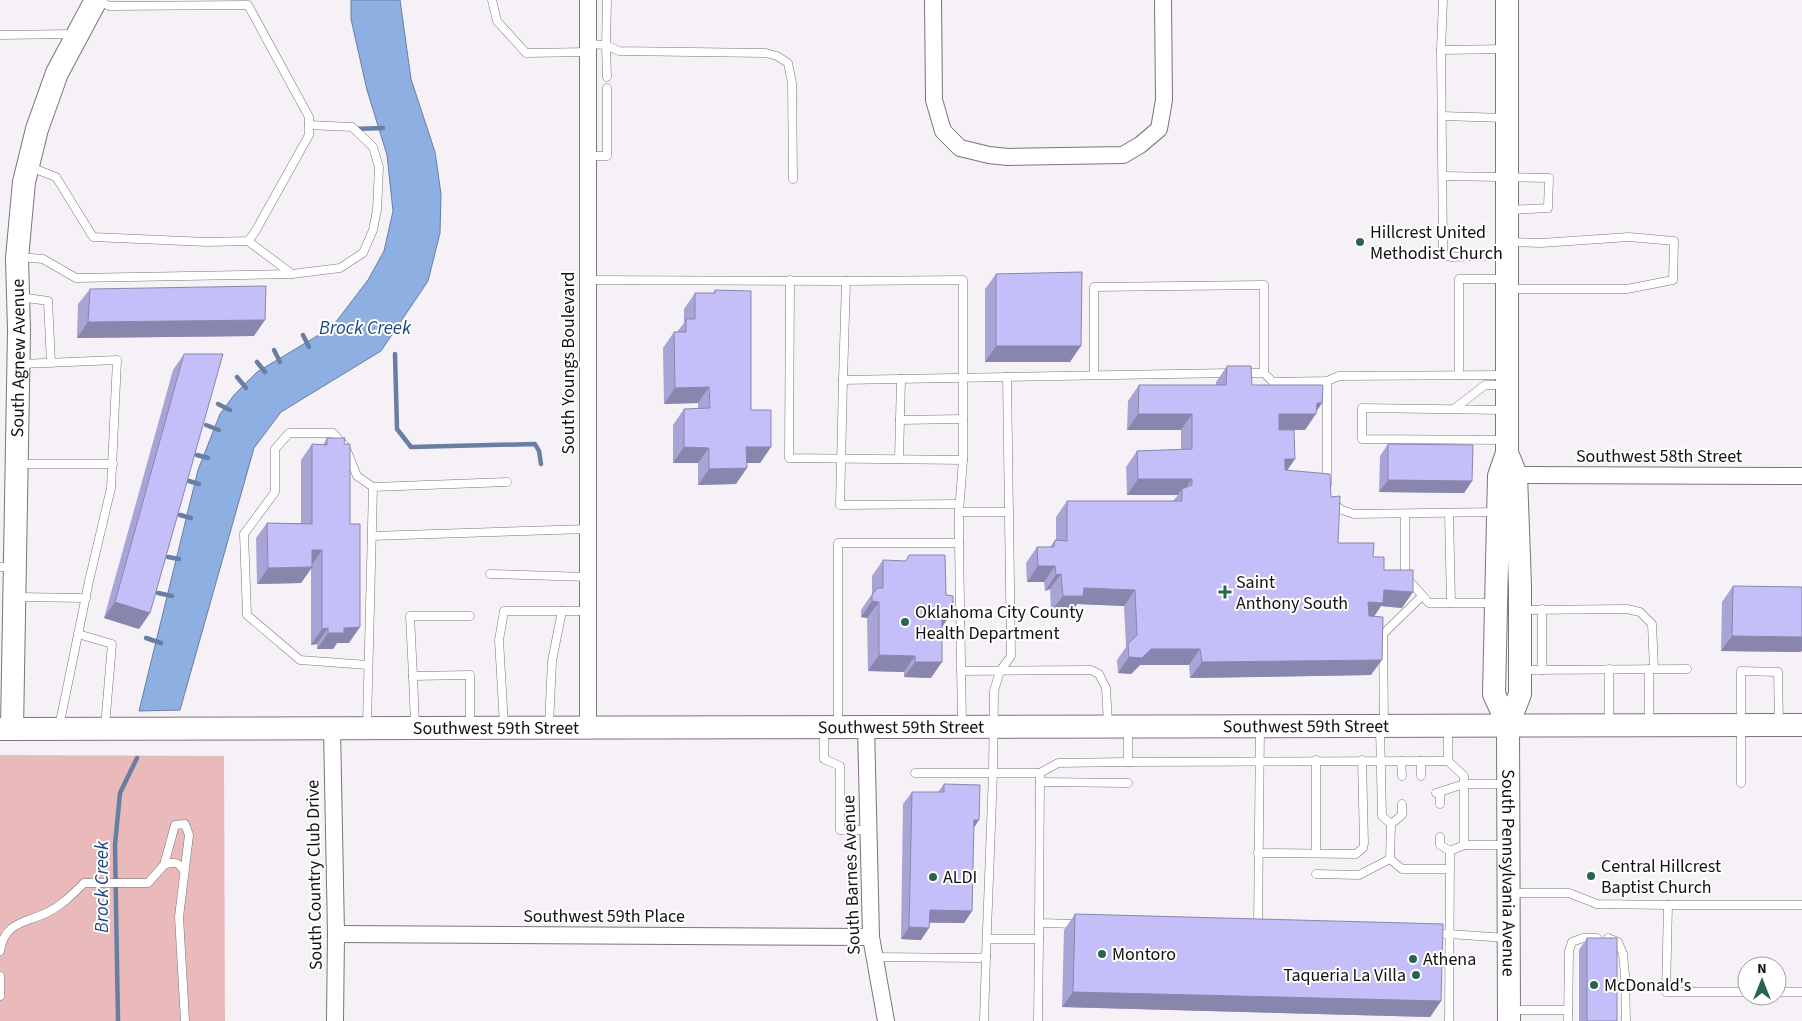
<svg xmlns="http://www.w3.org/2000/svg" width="1802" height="1021" font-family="'Source Sans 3',sans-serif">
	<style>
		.green { fill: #e9bab9 }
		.water { fill: #8dafe1; stroke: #687fa3 }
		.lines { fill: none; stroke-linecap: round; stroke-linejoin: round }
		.stream { stroke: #687fa3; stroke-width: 4.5 }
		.lane-casing { stroke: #79767a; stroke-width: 9 }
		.street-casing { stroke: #79767a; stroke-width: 18 }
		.secondary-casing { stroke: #79767a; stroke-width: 24 }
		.lane { stroke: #fff; stroke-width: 8 }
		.street { stroke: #fff; stroke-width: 16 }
		.secondary { stroke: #fff; stroke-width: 22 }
		.wall { fill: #a9a4d6 }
		.shaded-wall { fill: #8986ae }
		.building { fill: #c4bff9; stroke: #8986ae }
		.poi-dot { fill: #28644e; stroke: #fff; stroke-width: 2 }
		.labels { text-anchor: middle; stroke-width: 4; stroke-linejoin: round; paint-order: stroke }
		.poi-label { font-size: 18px; fill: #121012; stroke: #fff; text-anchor: start }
		.street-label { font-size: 18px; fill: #121012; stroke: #fff }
		.water-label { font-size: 19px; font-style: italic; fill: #1d4682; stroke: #fff }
	</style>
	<rect width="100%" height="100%" fill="#f5f1f6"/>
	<!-- green -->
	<polygon class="green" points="0,755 224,756 225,1021 0,1021"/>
	<!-- water -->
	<polygon class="water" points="351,0 400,0 411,79 435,152 441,194 440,233 428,281 381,351 281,412 254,448 180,710 139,711 198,470 220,414 234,395 257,372 332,327 368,280 384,251 393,211 387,155 367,90 351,19"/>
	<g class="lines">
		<!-- stream -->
		<g class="stream">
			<polyline points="353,129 383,128"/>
			<polyline points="303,335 309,347"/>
			<polyline points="274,350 280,362"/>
			<polyline points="395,354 397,429 411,447 535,444 539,451 541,464"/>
			<polyline points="257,362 265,372"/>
			<polyline points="237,377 246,388"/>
			<polyline points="218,404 230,410"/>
			<polyline points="206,425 219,430"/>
			<polyline points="197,455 208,458"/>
			<polyline points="189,481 199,484"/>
			<polyline points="180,515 191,518"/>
			<polyline points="168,557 179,559"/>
			<polyline points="158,593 172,596"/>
			<polyline points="146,638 161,643"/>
			<polyline points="118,1021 115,845 120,793 137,758"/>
		</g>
		<defs>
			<g id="lane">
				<polyline points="492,0 497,21 526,53 588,52"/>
				<polyline points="0,35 73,34"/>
				<polyline points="588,44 606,45 607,0"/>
				<polyline points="1441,50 1443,0"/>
				<polyline points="607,77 606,45 619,51 766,53 777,56 788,63 792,83 793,179"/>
				<polyline points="1442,116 1505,118"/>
				<polyline points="588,156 607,156 607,88"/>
				<polyline points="30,167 56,177 93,237 207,242 248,241 255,232 309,135 309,117 248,5 109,6 98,0"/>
				<polyline points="1444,176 1549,178 1548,208 1509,210"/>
				<polyline points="248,241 292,274"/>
				<polyline points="1508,242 1541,243 1629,237 1674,241 1673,280 1627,289 1509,289"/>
				<polyline points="1505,255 1451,257 1445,255 1443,252 1441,50 1506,49"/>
				<polyline points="19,257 43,259 76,278 292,274 340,268 363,253 373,230 377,210 379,167 373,147 352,127 309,125"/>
				<polyline points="588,280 846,281 843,380 1007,377 1011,656 1000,671 994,691 993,773 915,773"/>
				<polyline points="790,280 789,458 963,460 959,512"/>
				<polyline points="846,281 963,280 963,460"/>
				<polyline points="20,297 48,301 51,363"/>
				<polyline points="21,364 117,360 111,488 89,581 59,727"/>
				<polyline points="1242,373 1264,373 1273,382 1327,381 1339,376 1506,375"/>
				<polyline points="1094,375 1094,287 1264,285 1264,373"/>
				<polyline points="1459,375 1459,279 1506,279"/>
				<polyline points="1007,377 1230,373"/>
				<polyline points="843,380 840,505 959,504"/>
				<polyline points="1327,381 1327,484"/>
				<polyline points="1454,409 1485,385 1505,385"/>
				<polyline points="1504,410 1362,408 1362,439 1505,440"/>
				<polyline points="900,420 963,419"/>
				<polyline points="899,459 901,379"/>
				<polyline points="19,464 113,464"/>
				<polyline points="1332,502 1342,510 1354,514 1497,512"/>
				<polyline points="1449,513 1451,603"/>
				<polyline points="1405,514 1405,576 1429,603 1494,603"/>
				<polyline points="372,536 588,529"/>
				<polyline points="959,543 959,512 1009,512"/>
				<polyline points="0,567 13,567"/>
				<polyline points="490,574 588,577"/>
				<polyline points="17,597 86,598"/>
				<polyline points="1542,609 1542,670"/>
				<polyline points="1522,610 1627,609 1640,612 1652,624 1654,669"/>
				<polyline points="78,634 112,644 105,726"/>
				<polyline points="368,665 300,660 247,615 244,534 275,492 275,449 289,433 333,433 345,446 357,476 373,487"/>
				<polyline points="1649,669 1649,724"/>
				<polyline points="1522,670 1687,669"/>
				<polyline points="961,671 1091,670 1099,674 1106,688 1108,724"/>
				<polyline points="413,676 410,616 470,616"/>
				<polyline points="1609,722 1609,669"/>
				<polyline points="1384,724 1383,634 1422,596"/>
				<polyline points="367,725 373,487 507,482"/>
				<polyline points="415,725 413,676 470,675 470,725"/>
				<polyline points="504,725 499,640 504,611 588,611"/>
				<polyline points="549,725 552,661 562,611"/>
				<polyline points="838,725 838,543 959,543 962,724"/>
				<polyline points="1380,727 1382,816 1391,824 1390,859 1402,869 1450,869"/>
				<polyline points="1128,728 1128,762 1448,761 1464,776 1464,845 1450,851 1449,1021"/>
				<polyline points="1448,728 1448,761"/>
				<polyline points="824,730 824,759 840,766 840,830 868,830"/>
				<polyline points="1316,760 1316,853"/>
				<polyline points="1401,761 1402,776"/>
				<polyline points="1421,761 1421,776"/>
				<polyline points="1040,782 1128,783"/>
				<polyline points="1741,783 1741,671 1778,672 1779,724"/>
				<polyline points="1436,793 1464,784 1506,784"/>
				<polyline points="1440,804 1440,793"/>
				<polyline points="1391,824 1402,815 1402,804"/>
				<polyline points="1440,837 1440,845 1450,851"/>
				<polyline points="1464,845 1507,845"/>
				<polyline points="1258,853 1356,854 1363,848 1364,843 1362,760"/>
				<path d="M164 865C173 862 177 861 183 869"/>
				<polyline points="1316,874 1359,875 1390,859"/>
				<polyline points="1510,893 1569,893 1597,904 1668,905"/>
				<polyline points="1079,924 1039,923 1040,773 1058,763 1128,762"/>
				<polyline points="1258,928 1260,728"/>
				<polyline points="1434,933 1507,938"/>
				<polyline points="1608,938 1618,942 1623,954 1625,975 1626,1021"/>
				<polyline points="988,939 1039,939 1039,923"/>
				<path d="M0 951C4 923 24 923 44 914 60 907 72 895 84 883H148L164 865 175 825 185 824 189 835 179 917 185 1021"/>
				<polyline points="874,957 979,958 986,956 993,773 1040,773"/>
				<polyline points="0,976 0,996"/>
				<polyline points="1747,992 1666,992 1668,905 1802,905"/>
				<polyline points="1777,992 1802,992"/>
				<polyline points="1511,1010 1568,1010"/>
				<polyline points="984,1021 986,956"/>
				<polyline points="1038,1021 1039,939"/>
				<polyline points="1568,1021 1569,951 1572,942 1583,938 1597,938"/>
			</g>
			<g id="street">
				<polyline points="588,0 588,726"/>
				<polyline points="933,0 934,100 943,131 960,148 989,155 1008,157 1123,155 1140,145 1159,129 1164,100 1163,0"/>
				<polyline points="1516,475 1802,476"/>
				<polyline points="866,726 871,937 886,1021"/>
				<polyline points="332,728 336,934 335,1021"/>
				<polyline points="336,934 871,937"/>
			</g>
			<g id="secondary">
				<polyline points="1507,0 1507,453 1499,476 1494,694 1508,725"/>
				<path id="s1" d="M1507 453 1516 475 1520 586V694L1508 725 1509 1021"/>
				<path id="s2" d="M0 729 1802 725"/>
				<path id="s3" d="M12 729 19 331 17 258 24 182 37 129 57 73 96 0"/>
			</g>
		</defs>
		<!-- lane casing -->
		<use href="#lane" class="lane-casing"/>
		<!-- street casing -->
		<use href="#street" class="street-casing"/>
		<!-- secondary casing -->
		<use href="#secondary" class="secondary-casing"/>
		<!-- lane -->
		<use href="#lane" class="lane"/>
		<!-- street -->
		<use href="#street" class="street"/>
		<!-- secondary -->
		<use href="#secondary" class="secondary"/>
	</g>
	<!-- wall -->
	<g class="wall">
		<polygon points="996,274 1070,362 985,362 985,289"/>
		<polygon points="90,289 254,336 77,338 78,304"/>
		<polygon points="715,290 751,410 771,447 760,463 747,463 736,484 698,485 698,463 673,463 673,425 684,409 698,409 698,403 664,404 663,348 674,332 677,332 684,323 684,309 695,293 713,293"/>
		<polygon points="184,354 150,613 139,629 104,618 173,370"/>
		<polygon points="1227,366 1252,385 1322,403 1305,430 1279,430 1287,471 1331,497 1338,543 1373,557 1384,570 1402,608 1381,606 1374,617 1371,675 1190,678 1189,665 1140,665 1131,674 1118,673 1117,660 1126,647 1124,606 1077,604 1072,612 1051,611 1050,589 1045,591 1044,582 1027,582 1026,563 1037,547 1050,547 1055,540 1056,540 1056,517 1067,501 1173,501 1178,495 1127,495 1126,467 1137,451 1181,450 1181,430 1127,430 1128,401 1139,385 1216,385 1216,382"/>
		<polygon points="327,438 344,444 349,643 337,643 333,649 317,649 317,644 311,645 311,569 301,583 257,584 256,538 267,523 301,523 301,460 312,444 323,445"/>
		<polygon points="1388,444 1472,481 1464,493 1379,492 1380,456"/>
		<polygon points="883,560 942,627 931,678 904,677 904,672 868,671 867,618 861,617 861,610 872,594 872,576"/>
		<polygon points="1733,586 1801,652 1721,651 1722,602"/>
		<polygon points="944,784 974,827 972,911 964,923 929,923 921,940 901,939 903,804 912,792 938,792"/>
		<polygon points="1075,914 1441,1001 1430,1017 1062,1007 1064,930"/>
		<polygon points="1587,938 1617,1021 1579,1021 1579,950"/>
	</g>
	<!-- shaded-wall -->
	<g class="shaded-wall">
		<polygon points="265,320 254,336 77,338 88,322"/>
		<polygon points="996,346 1081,346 1070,362 985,362"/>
		<polygon points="709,387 698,403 664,404 675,388"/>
		<polygon points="1317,403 1322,403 1314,414 1316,414 1305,430 1268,429 1279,414"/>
		<polygon points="1138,414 1192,414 1181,430 1127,430"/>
		<polygon points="684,447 709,448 698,463 673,463"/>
		<polygon points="746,447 771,447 760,463 735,463"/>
		<polygon points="1285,459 1295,459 1284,475"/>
		<polygon points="747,468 736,484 698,485 709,469"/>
		<polygon points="1138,479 1192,479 1182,493 1182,489 1178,495 1127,495"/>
		<polygon points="1388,480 1472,481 1464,493 1379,492"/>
		<polygon points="312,550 322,550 311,566"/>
		<polygon points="1038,566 1055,566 1044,582 1027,582"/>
		<polygon points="312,567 301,583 257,584 268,568"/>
		<polygon points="1061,574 1050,589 1045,591 1056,575"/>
		<polygon points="1084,588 1135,590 1124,606 1077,604 1072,612 1051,611 1063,596"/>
		<polygon points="1384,590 1413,592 1402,608 1381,606 1372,619 1357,618 1368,602"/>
		<polygon points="872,601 879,602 867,618 861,617"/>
		<polygon points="115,602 150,613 139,629 104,618"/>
		<polygon points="946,611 953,611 942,627 931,631"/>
		<polygon points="360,627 349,643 337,643 333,649 317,649 328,633 344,628"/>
		<polygon points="328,628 317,644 311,645 322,629"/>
		<polygon points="1732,636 1802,637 1802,650 1801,652 1721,651"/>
		<polygon points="1151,649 1200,649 1189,665 1140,665 1131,674 1118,673 1129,657"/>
		<polygon points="879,655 915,656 904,672 868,671"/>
		<polygon points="1382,660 1371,675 1190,678 1202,662"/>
		<polygon points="915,662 942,662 931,678 904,677"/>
		<polygon points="974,820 979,820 971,832"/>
		<polygon points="930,910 972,911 964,923 921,922"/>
		<polygon points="909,927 929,928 921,940 901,939"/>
		<polygon points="1073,992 1441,1001 1430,1017 1062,1007"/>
	</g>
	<!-- building -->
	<g class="building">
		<polygon points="1082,272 1081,346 996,346 996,274"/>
		<polygon points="266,286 265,320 88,322 90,289"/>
		<polygon points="715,290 751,291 751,410 771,410 771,447 746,447 747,468 709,469 709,448 684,447 684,409 710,408 709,387 675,388 674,332 686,332 686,319 695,319 695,293 715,293"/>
		<polygon points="184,354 223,354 150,613 115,602"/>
		<polygon points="1227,366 1251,366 1252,385 1323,385 1322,403 1317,403 1316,414 1279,414 1279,430 1294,430 1295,459 1285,459 1285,470 1330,474 1331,497 1340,496 1338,543 1374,543 1373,557 1384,557 1384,570 1413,570 1413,592 1384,590 1383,603 1368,602 1369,616 1383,617 1382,660 1202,662 1200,649 1151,649 1142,658 1129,657 1128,644 1137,635 1135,590 1084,588 1083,596 1063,596 1061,574 1056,575 1055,566 1038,566 1037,547 1054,547 1055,540 1067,541 1067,501 1182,501 1182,489 1192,485 1192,479 1138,479 1137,451 1192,449 1192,414 1138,414 1139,385 1226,385"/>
		<polygon points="327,438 345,438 344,444 350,444 350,524 360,524 360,627 344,628 344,633 328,633 328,628 322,629 322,550 312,550 312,567 268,568 267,523 312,524 312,444 327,445"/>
		<polygon points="1388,444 1473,445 1472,481 1388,480"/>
		<polygon points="909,555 945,555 946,595 953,596 953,611 946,611 942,616 942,662 915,662 915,656 879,655 879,602 872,601 872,595 877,588 883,588 883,560 906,561"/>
		<polygon points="1733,586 1802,587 1802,637 1732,636"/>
		<polygon points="944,784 980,785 979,820 974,820 972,911 930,910 929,928 909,927 912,792 944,792"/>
		<polygon points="1075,914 1443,924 1441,1001 1073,992"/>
		<rect x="1587" y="938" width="30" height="83"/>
	</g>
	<!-- markers -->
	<g class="poi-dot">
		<circle cx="1360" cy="242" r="5"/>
		<path d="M1222.5 584.5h5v5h5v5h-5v5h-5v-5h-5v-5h5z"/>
		<circle cx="905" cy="622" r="5"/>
		<circle cx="1591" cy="876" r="5"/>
		<circle cx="933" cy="877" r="5"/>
		<circle cx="1102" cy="954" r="5"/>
		<circle cx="1413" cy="959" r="5"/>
		<circle cx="1416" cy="975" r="5"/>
		<circle cx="1594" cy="985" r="5"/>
	</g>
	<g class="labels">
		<!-- poi labels -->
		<g class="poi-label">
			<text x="1370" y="238">Hillcrest United<tspan x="1370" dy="21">Methodist Church</tspan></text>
			<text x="1236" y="588">Saint<tspan x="1236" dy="21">Anthony South</tspan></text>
			<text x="915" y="618">Oklahoma City County<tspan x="915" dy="21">Health Department</tspan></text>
			<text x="1601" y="872">Central Hillcrest<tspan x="1601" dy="21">Baptist Church</tspan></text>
			<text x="943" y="883">ALDI</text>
			<text x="1112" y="960">Montoro</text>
			<text x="1423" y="965">Athena</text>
			<text x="1406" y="981" text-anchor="end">Taqueria La Villa</text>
			<text x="1604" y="991">McDonald's</text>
		</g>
		<!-- street labels -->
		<g class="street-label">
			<text dy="6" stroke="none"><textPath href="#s3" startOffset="371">South Agnew Avenue</textPath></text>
			<text transform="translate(568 363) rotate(-90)" y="6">South Youngs Boulevard</text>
			<text x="1659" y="462">Southwest 58th Street</text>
			<text dy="6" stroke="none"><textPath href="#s2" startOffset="901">Southwest 59th Street</textPath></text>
			<text dy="6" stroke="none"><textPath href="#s2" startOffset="1306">Southwest 59th Street</textPath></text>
			<text dy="6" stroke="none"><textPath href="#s2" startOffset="496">Southwest 59th Street</textPath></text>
			<text dy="6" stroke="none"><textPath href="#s1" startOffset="424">South Pennsylvania Avenue</textPath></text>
			<text transform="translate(314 875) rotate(-91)" y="6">South Country Club Drive</text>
			<text transform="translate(851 875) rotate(-92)" y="6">South Barnes Avenue</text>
			<text x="604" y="922">Southwest 59th Place</text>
		</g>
		<!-- water labels -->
		<g class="water-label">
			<text x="365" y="334">Brock Creek</text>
			<text transform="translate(101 887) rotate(-90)" y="7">Brock Creek</text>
		</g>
	</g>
	<!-- north arrow -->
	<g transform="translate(1762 981)"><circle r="24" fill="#ffffff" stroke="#a09fa0"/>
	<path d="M0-4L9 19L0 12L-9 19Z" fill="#28644e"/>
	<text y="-8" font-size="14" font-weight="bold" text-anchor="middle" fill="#121012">N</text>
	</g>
</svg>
